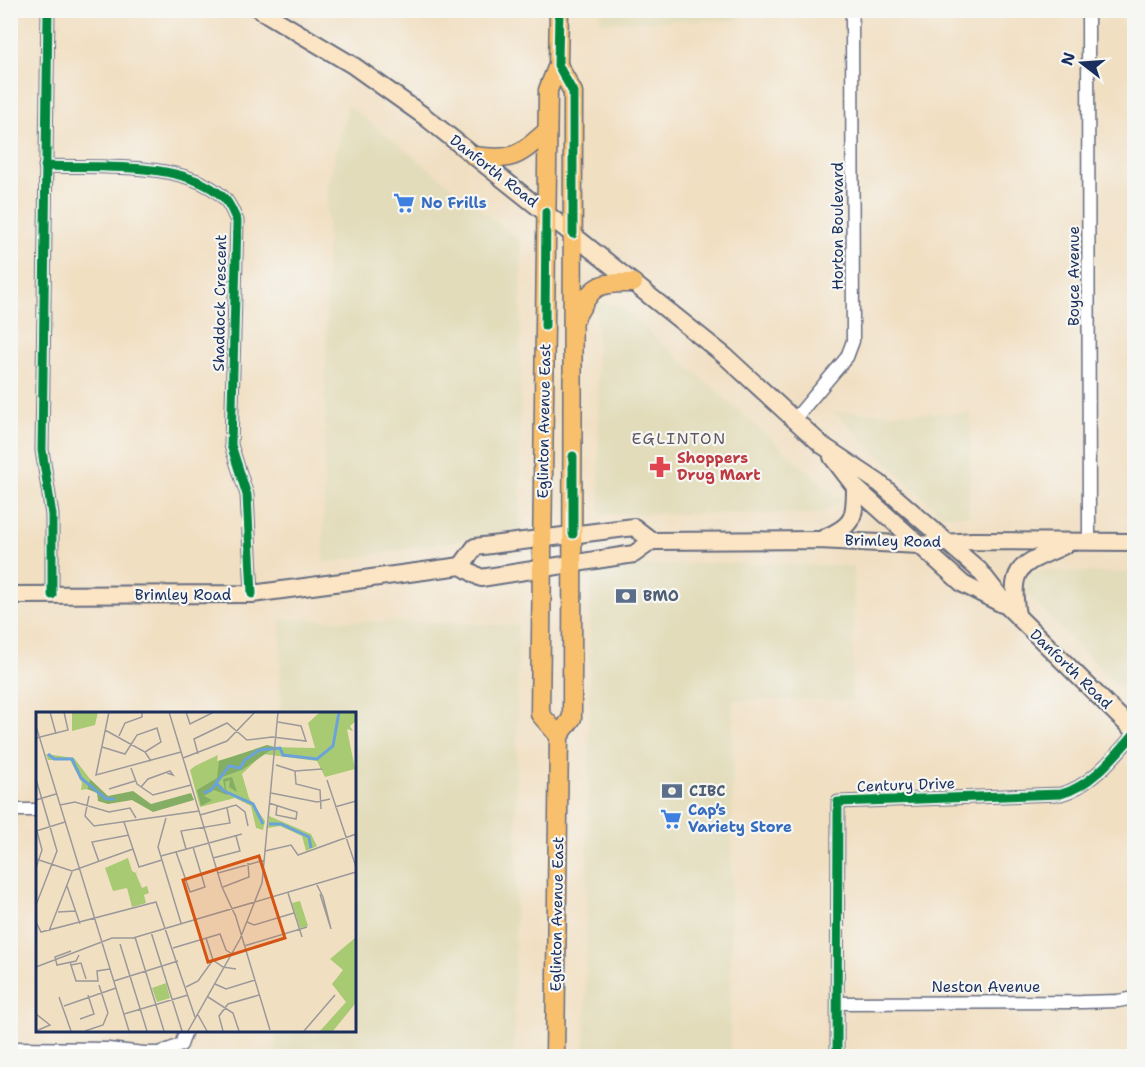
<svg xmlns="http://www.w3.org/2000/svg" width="1145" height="1067" font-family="'Shantell Sans',sans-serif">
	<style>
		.built { fill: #e2dcba }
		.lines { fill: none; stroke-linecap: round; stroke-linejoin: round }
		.street-casing { stroke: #666d81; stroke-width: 15 }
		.secondary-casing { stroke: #666d81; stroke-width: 20 }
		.primary-casing { stroke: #666d81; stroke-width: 21 }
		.street { stroke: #fff; stroke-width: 12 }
		.secondary { stroke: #fce5c4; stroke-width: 16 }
		.primary { stroke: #f8bf6c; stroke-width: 18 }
		.cycleway-casing { stroke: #f6f6f2; stroke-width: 13 }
		.cycleway { stroke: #00873e; stroke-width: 9 }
		.labels { text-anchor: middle; stroke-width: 4.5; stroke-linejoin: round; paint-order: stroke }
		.street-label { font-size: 15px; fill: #1b2f5e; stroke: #f6f6f2 }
		.shop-label { font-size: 15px; font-weight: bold; fill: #366cbe; stroke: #f6f6f2; text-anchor: start }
		.health-label { font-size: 15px; font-weight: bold; fill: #be3a42; stroke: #f6f6f2; text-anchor: start }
		.service-label { font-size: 15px; font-weight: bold; fill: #4e5e75; stroke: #f6f6f2; text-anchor: start }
		.neighbourhood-label { font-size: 16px; letter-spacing: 1.5px; fill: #605662; stroke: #f6f6f2 }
		.inset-river { fill: none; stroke: #6ba3d9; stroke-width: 3 }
		.inset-road { fill: none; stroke: #9b999a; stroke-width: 1.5 }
		.view { fill: #d45514; fill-opacity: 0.15; stroke: #d45514; stroke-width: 3 }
		.inset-edge { fill: none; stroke: #1b2f5e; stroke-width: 3 }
	</style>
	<rect width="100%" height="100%" fill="#f6f6f2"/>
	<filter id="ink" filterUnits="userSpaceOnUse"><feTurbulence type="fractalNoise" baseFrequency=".0167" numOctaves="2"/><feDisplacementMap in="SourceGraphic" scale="12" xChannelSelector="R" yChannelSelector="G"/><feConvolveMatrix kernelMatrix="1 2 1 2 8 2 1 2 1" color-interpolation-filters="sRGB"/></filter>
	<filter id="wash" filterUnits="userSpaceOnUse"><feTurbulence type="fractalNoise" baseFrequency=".008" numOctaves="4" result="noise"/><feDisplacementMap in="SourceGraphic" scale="24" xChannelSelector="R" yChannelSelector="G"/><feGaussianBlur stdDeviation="1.35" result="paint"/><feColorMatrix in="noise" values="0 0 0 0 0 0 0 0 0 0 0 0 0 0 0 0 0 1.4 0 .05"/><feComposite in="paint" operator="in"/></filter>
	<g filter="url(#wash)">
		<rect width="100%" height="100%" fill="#f1dfc2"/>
		<!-- built -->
		<g class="built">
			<polygon points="601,11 737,11 737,20 600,22"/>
			<polygon points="348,105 521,241 520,530 323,563 328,186"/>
			<polygon points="596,303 618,305 842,501 818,514 600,514"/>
			<polygon points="834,412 971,414 969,515 942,515"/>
			<polygon points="709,563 854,566 852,700 733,700 730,1056 585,1056 591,581 609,568"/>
			<polygon points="1041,571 1134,573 1134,670 1118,686 1025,592 1025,584 1031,573"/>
			<polygon points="281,619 518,625 514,1056 276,1056 276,1030 354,1030 354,713 280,713"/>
		</g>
	</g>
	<g filter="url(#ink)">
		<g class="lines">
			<defs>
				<g id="street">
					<polyline points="48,10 42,450 52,515 52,595"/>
					<polyline points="1088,10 1089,541"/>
					<path d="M45 166C95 168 184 160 223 197 230 203 233 213 237 221L231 445 247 495 252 594"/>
					<polyline points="793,421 847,357 853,341 852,10"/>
					<polyline points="10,810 38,810"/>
					<polyline points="838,1003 1082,1002 1118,1001 1134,998"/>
					<polyline points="10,1048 108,1049 144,1053 159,1053 181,1045 186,1030"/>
					<path d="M837 1056 838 802 1061 794C1091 786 1114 757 1134 734"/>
				</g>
				<g id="secondary">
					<polyline points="260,10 354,66 424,116 725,356 822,445 879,483 979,570 1008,607 1134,731"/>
					<polyline points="832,457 855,487 963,584 1002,604"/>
					<path d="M824 538C854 525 855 518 855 487"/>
					<polyline points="461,566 475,547 634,527 652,541"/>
					<polyline points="10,595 252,594 461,566 481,578 634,554 652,541 819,540 919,545 972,541 1134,542"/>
					<path d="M1017 615C1008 562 1024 565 1067 544"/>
				</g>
				<g id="primary">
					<path d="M474 156C514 161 517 157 547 131"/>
					<path d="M575 318C593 286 595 282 633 283"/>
					<polyline points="559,736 540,714 548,90 558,65 559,10"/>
					<polyline points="555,1056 559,736 572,718 573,92 558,65"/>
				</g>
			</defs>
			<!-- street casing -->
			<use href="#street" class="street-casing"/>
			<!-- secondary casing -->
			<use href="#secondary" class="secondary-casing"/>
			<!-- primary casing -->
			<use href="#primary" class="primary-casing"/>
			<!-- street -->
			<use href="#street" class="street"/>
			<!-- secondary -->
			<use href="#secondary" class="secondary"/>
			<!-- primary -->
			<use href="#primary" class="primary"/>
			<defs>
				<g id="cycleway">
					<polyline points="48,10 42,450 52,515 52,595"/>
					<polyline points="559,10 558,65 573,92 573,234"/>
					<path d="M45 166C95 168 184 160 223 197 230 203 233 213 237 221L231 445 247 495 252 594"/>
					<polyline points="545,326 546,212"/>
					<polyline points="573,534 573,456"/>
					<path d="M837 1056 838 802 1061 794C1091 786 1114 757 1134 734"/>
				</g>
			</defs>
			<!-- cycleway casing -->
			<use href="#cycleway" class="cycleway-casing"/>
			<!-- cycleway -->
			<use href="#cycleway" class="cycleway"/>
		</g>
	</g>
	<!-- icons -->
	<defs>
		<symbol id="supermarket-bare" viewBox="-9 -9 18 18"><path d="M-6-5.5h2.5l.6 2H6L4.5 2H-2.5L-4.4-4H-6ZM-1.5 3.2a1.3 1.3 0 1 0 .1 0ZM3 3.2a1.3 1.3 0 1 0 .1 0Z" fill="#3f7fe0" stroke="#f6f6f2" stroke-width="2.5" paint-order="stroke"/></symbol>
		<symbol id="pharmacy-bare" viewBox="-9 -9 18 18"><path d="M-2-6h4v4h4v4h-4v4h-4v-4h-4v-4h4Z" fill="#e0444e" stroke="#f6f6f2" stroke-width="2.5" paint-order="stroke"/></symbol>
		<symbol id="bank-bare" viewBox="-9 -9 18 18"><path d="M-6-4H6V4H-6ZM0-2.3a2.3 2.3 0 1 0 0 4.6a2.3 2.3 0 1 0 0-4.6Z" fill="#5c6f8a" stroke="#f6f6f2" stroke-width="2.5" paint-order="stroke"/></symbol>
	</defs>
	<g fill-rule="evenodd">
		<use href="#supermarket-bare" x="389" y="188" width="30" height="30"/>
		<use href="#pharmacy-bare" x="645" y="452" width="30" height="30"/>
		<use href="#bank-bare" x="611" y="581" width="30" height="30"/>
		<use href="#bank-bare" x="657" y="776" width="30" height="30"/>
		<use href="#supermarket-bare" x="656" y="804" width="30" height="30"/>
	</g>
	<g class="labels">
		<!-- street labels -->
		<g class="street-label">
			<text transform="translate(494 171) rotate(38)" y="5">Danforth Road</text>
			<text transform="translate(838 226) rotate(-90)" y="5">Horton Boulevard</text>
			<text transform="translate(1074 276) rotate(-90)" y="5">Boyce Avenue</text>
			<text transform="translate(220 303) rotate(-89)" y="5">Shaddock Crescent</text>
			<text transform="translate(544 421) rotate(-89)" y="5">Eglinton Avenue East</text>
			<text transform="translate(893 541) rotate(1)" y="5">Brimley Road</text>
			<text x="183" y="600">Brimley Road</text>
			<text transform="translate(1071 669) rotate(44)" y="5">Danforth Road</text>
			<text transform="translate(906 785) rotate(-2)" y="5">Century Drive</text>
			<text transform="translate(557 914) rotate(-89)" y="5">Eglinton Avenue East</text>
			<text x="986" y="992">Neston Avenue</text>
		</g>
		<!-- shop labels -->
		<g class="shop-label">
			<text x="421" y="208">No Frills</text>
			<text x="688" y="815">Cap’s<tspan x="688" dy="17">Variety Store</tspan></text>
		</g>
		<!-- health labels -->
		<g class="health-label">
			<text x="677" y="463">Shoppers<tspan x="677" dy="17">Drug Mart</tspan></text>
		</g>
		<!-- service labels -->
		<g class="service-label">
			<text x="643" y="601">BMO</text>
			<text x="689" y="796">CIBC</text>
		</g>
		<!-- neighbourhood labels -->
		<g class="neighbourhood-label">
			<text x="679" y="444">EGLINTON</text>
		</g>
	</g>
	<!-- overview -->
	<g transform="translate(36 712)">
		<rect width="320" height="320" fill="#f1dfc2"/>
		<path d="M62 0 59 13 36 19V1ZM284 0H319V10L314 14 317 19 311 17 319 57 289 65 281 49 227 42 206 62 213 86 229 109 227 118 220 116 215 94 199 86 164 95 154 58 159 54 182 43 181 49 232 35 279 36 272 11ZM10 42 38 46 54 67 51 77 45 78 46 71 34 48H12ZM233 104 275 122 281 134 270 139 266 124 244 114 232 116ZM92 146 96 159 100 161 102 157 100 162 106 176 111 174 113 181 108 183 110 191 96 195 91 176 77 179 69 156ZM264 189 272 214 264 216 256 191ZM319 226V292L297 319H284L310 290 296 272 307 258 294 247ZM130 271 134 286 121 290 116 276Z" fill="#a7ca73"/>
		<path d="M231 33 239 35 206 58 186 65 182 71 189 78 187 67 196 65 201 80 193 75 194 68 189 70 191 83 178 78 168 84 176 88 165 94 161 78 181 66 183 49ZM54 67 72 84 97 79 115 92 155 81 158 88 117 100 96 88 72 92 62 89 61 81 51 77Z" fill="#85ae65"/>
		<path class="inset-river" d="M12 42 18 47H36L45 66 70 87H79M180 71 188 79 217 92 227 112M168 81 175 78 193 54 204 56 209 48 223 38 244 36 247 43 281 47 297 34 303 0M233 112H245L273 125 275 136"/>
		<path class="inset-road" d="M14 0 20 22M73 0 60 63 145 40M133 0 186 175 199 203M150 0 154 12 178 0M0 14 93 319M69 18 109 40 115 49M83 24 89 11 106 5V0M0 26 32 18 28 0M66 35 89 42 101 23 121 16 125 30 109 40M162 42 158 27 191 11 211 28 236 25 270 29 265 14 242 10M147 46 191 29 219 0M240 53 259 59M95 56 101 72 117 83 155 73M259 59 260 72 284 78 285 97M259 59 286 57M0 67 21 139 0 193M291 68 320 155M105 75 112 67 134 59 137 63 131 61M73 77 99 69M235 81 281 90 294 87M53 84 49 104 58 114 163 99M0 88 20 82M233 91 261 100 260 107 240 103 241 94M24 93 39 90 73 100 94 96 100 106M299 95 320 89M164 103 200 93 209 100 212 114M130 106 122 135 145 211M88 110 103 155 126 148M0 119 29 110M150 137 145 119 194 111 191 96M229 139 255 133 262 143 320 122M140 140 154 180 169 175 157 135M125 144 206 122M177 146 204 139 200 124M0 147 36 159 97 137M63 150 56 130 93 123M0 156 6 138 1 119M182 161 229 148M280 171 287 185 295 217 284 182M31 174 44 212M187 175 213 165 212 151M252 181 266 225M22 200 40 199M199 202 234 318M0 210 5 220 120 190 159 305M211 210 218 213 258 201M13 219 36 160M115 220 146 319M99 225 128 319M170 226 177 248 187 255 200 257M84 232 111 319M208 234 271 215M137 236 184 222 190 238 196 242M35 239 19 245 21 253 40 249 43 243M34 250 40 269H61M35 253 45 251 50 267M0 255 76 226H97L320 160M78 269 142 249M62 270 61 259 74 257M179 272 190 277 219 268M63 273 72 301M150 275 162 269 177 248M23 285 35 319M172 285 197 301 203 319M28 294 80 276M0 302 14 313 0 319M88 302 152 283M162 303 171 319M44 307 58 302 52 283M49 319 67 313 72 301M152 319 204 227 226 171 242 0M187 319 183 304 192 292 223 283M268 319 299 283"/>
		<path class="view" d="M223 144 249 226 172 250 147 168Z"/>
		<rect width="320" height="320" class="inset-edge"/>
	</g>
	<!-- margin -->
	<rect width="1145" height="1067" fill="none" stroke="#f6f6f2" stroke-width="36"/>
	<!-- north arrow -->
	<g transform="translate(1082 63) rotate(287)" stroke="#f6f6f2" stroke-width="4.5" paint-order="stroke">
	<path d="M0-4.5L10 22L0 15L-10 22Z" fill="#1b2f5e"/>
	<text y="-9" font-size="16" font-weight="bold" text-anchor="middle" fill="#1b2f5e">N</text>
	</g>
</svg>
